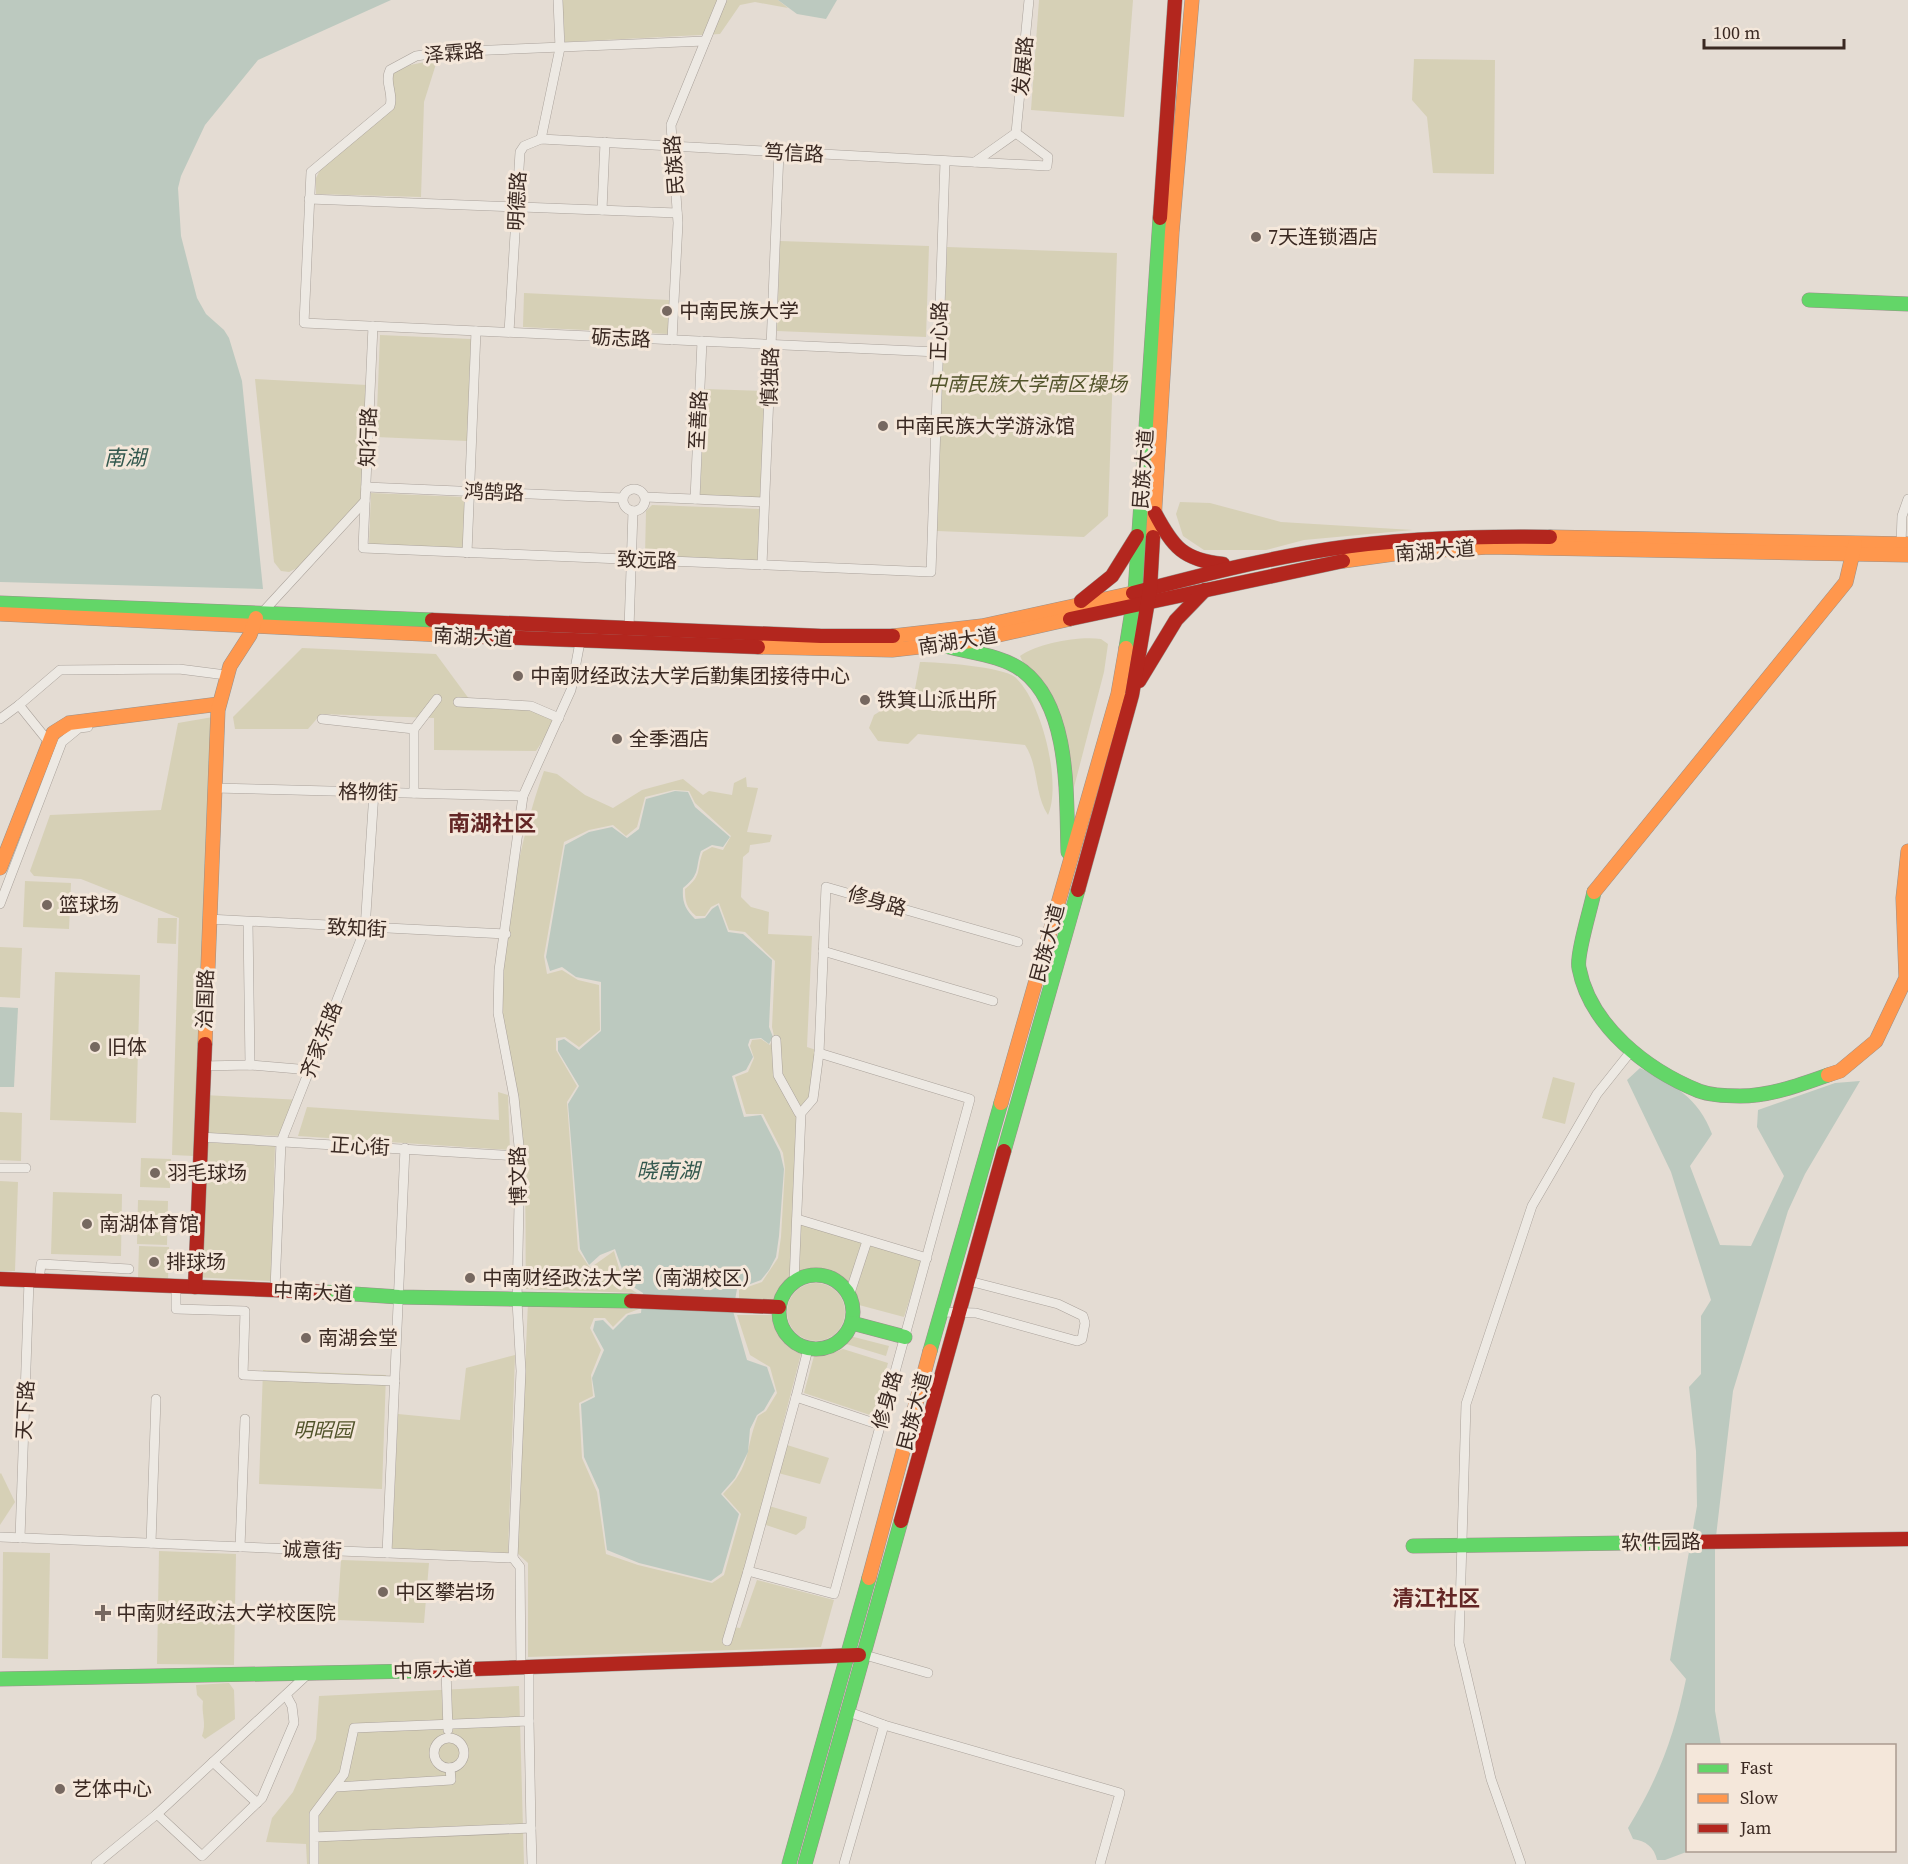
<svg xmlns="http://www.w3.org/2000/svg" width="1908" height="1864" font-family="'Source Serif 4','Noto Sans SC',serif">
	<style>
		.green { fill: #d6d0b6 }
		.water { fill: #bcc9bf }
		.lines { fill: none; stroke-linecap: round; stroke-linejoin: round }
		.street-casing { stroke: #aaa29b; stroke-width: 10 }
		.fast-casing { stroke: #9a918b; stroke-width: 15 }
		.slow-casing { stroke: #9a918b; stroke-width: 15 }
		.jam-casing { stroke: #9a918b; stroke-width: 15 }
		.street { stroke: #ede9e3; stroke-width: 9 }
		.fast { stroke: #63d668; stroke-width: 14 }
		.slow { stroke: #ff974d; stroke-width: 14 }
		.jam { stroke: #b3261e; stroke-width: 14 }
		.poi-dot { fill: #766860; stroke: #f4e7da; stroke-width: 2 }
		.labels { text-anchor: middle; stroke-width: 6; stroke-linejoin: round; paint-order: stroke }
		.street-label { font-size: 20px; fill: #3a2922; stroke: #f4e7da }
		.poi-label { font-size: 20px; fill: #3a2922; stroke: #f4e7da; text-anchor: start }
		.park-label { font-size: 20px; font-style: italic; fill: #52542b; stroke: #f4e7da }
		.water-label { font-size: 21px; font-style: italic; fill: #33584e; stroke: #f4e7da }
		.quarter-label { font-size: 22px; font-weight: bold; fill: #632625; stroke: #f4e7da }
	</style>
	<rect width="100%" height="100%" fill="#e4dcd3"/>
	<!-- green -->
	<g class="green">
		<polygon points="562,0 778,0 788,8 755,2 740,5 720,34 565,42"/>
		<polygon points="1039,0 1133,0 1124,117 1031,110"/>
		<polygon points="1414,59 1495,60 1494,174 1433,173 1427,117 1412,100"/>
		<polygon points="435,60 436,64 424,102 421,197 316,194 316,178 320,170 392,110 396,100 391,74 410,65"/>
		<polygon points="780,241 929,246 926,337 777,331"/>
		<polygon points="947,247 1117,253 1108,516 1084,537 937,531"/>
		<polygon points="524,293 669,300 668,334 523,327"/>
		<polygon points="380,335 471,339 467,441 376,437"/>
		<polygon points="255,379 367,385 362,499 299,567 289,572 281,571 274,562"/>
		<polygon points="705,389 765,391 760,498 700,495"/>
		<polygon points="371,493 465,497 463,548 369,544"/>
		<polygon points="1180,502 1210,503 1281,522 1413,530 1304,540 1266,550 1204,550 1183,536 1176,514"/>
		<polygon points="652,505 760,509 758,561 645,556 646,511"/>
		<path d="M1101 639 1108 644 1104 672 1073 791 1067 754 1020 656C1039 643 1078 636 1101 639Z"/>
		<polygon points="302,648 436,654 475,707 531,706 559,716 536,751 434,750 434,718 321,714 308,729 235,729 233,717"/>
		<path d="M920 662C938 662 1003 667 1015 677 1042 701 1062 784 1048 815 1034 794 1039 766 1025 745L918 734 908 744 878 741 869 728 874 715 887 707 912 705Z"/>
		<polygon points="213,717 196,1142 275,1146 271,1281 191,1277 194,1156 172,1155 179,918 81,879 34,876 30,871 50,815 161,810 178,723"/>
		<path d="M544 771 557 774 585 795 613 808 642 790 683 779 703 795 709 791 732 795 734 783 746 777 747 787 758 788 747 832 772 835 770 842 750 845 749 852 743 857 741 897 751 907 769 912 768 934 812 936 807 1047 816 1050 811 1096 799 1113 791 1277 779 1289 775 1300 739 1299V1290L762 1282 778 1258 781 1237 785 1168 783 1153 763 1114H746L735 1077 748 1072 754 1058 750 1046 752 1040 761 1039 770 1045 774 1036 772 1027 775 961 745 932 729 930 719 903 711 907 705 916H696C686 908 685 901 685 889 703 875 696 869 703 852L712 847 723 850 731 836 695 803 689 791 674 790 645 797 637 827 626 836 613 825 589 830 564 842 544 956 547 974 562 970 578 980 599 985 600 1030 579 1047 565 1037 556 1038V1050L577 1086 567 1102 578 1250 590 1268 614 1251 624 1285 637 1293 526 1289C525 1242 527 1194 522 1148 516 1104 502 1050 502 1008 502 935 519 840 544 771Z"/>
		<polygon points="25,881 71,883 69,929 23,927"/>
		<polygon points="158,918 177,918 176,944 157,943"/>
		<polygon points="0,947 22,948 20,998 0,997"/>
		<polygon points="55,972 140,975 136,1123 50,1120"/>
		<polygon points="1553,1077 1575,1083 1565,1124 1542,1118"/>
		<polygon points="498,1092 508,1095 510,1150 298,1136 307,1107 499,1120"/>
		<polygon points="204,1095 301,1100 288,1136 202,1134"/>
		<polygon points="0,1112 22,1113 21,1161 0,1160"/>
		<polygon points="141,1158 171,1159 170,1188 140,1187"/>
		<polygon points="0,1181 18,1182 15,1271 0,1271"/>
		<polygon points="53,1192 122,1194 121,1256 51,1254"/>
		<polygon points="138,1200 168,1201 167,1245 137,1244"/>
		<path d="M800 1223 863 1243 848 1284C835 1270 816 1265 798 1273Z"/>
		<polygon points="869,1245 922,1260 904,1317 859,1305 854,1292"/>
		<polygon points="139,1246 169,1247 168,1279 138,1278"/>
		<circle cx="816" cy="1312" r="29"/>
		<path d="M528 1302 639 1309 626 1314 613 1327 605 1318H594L590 1328 601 1350 591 1375 593 1396 579 1403 582 1458 597 1492 606 1554 638 1565 712 1583 724 1575 741 1514 723 1494C753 1464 744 1451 758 1416L766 1411 777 1393 770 1367 750 1355 737 1315H772C774 1334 783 1346 801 1354L744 1575 726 1626 740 1628 757 1580 834 1600 821 1647 528 1657V1563L517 1553Z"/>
		<polygon points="850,1336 889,1346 886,1356 843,1343"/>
		<polygon points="843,1349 888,1363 873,1416 804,1393 814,1356 828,1355"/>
		<polygon points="515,1355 508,1553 392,1549 398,1414 460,1420 466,1368"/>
		<polygon points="263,1370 386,1375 382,1489 259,1484"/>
		<polygon points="787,1445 829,1458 820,1484 778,1473"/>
		<polygon points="1,1473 15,1502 0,1525 0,1474"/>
		<polygon points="769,1506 807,1517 805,1528 796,1535 763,1524"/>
		<polygon points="159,1551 236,1554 234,1665 157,1664"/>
		<polygon points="3,1552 50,1553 48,1659 2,1658"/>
		<polygon points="341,1560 429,1563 424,1623 337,1620"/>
		<path d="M229 1683 234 1690 235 1719 205 1739 202 1736C207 1723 201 1714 203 1701L197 1695 196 1685Z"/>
		<polygon points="519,1686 524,1864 307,1864 306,1844 266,1842 272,1818 293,1792 316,1739 319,1696"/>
	</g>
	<!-- water -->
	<g class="water">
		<polygon points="0,0 391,0 258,60 205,125 181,176 178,188 181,236 197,298 206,314 224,330 229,338 242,381 263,589 0,582"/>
		<polygon points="778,0 837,0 826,19 797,14"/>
		<path d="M675 791 688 792 695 807 730 837 723 847 712 845 701 851C695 868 701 874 683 888 682 902 685 909 695 919L705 918 712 909 718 905 728 932 743 934 772 960 769 1027 773 1037 769 1044 761 1038 750 1039 748 1045 753 1057 746 1070 732 1076 744 1117 761 1115 780 1152 784 1169 779 1236 776 1257 769 1270 761 1280 737 1289 733 1311 747 1360 767 1367 775 1391 764 1410 757 1415 750 1429 748 1452 735 1478 721 1494 739 1514 722 1573 711 1581 639 1563 607 1550 599 1490 584 1457 581 1404 595 1397 592 1378 604 1350 593 1330 595 1321 603 1320 613 1330 628 1315 641 1313 643 1293 627 1283 615 1249 600 1255 589 1265 580 1249 568 1104 579 1086 558 1051V1041L564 1039 579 1050 601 1031V982L576 977 562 967 550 971 546 957 565 845 589 832 612 827 627 838 639 829 646 799Z"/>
		<polygon points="0,1007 18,1008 14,1087 0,1087"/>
		<path d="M1640 1068C1673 1084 1699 1098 1712 1134L1690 1166 1720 1245 1751 1246 1784 1176 1757 1127 1758 1110 1835 1083 1860 1081 1805 1174 1788 1211 1733 1391 1715 1545V1711L1721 1745 1688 1746 1689 1851 1665 1860H1657C1654 1847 1646 1841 1633 1839L1628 1828C1659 1777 1674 1737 1686 1679L1670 1660 1697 1506 1696 1451 1689 1387 1701 1374V1316L1711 1300 1671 1172 1627 1080Z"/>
	</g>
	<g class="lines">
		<defs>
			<g id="street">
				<path d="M705 41 443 52 416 56 390 70C384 82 394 93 390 106L311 172 304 323 938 352"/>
				<polyline points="1016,133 1029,0"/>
				<polyline points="541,139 560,48 558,0"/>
				<polyline points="975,162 1016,133"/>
				<polyline points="309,199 677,213"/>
				<polyline points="602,210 605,142"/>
				<polyline points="373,326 363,548 931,572 945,161"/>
				<polyline points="509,332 520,152 524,146 541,139 1047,166 1048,157 1016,133"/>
				<polyline points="672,340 678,223 671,125 722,0"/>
				<polyline points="366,487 623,498"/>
				<circle cx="634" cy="500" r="11"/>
				<polyline points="645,497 764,502"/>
				<polyline points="695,499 702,341"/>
				<polyline points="1901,544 1902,516 1908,499"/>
				<polyline points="467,553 476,331"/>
				<polyline points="762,565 779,152"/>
				<polyline points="261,614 365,501"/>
				<polyline points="629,628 633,511"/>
				<polyline points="458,702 531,706 559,718"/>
				<polyline points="19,705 60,670 179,669 226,675"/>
				<polyline points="0,719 19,705 48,741"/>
				<polyline points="322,719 414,729"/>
				<polyline points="214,788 523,796"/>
				<polyline points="414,793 414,729 437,699"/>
				<polyline points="0,904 62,742 79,728 88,727"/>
				<polyline points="208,919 506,934"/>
				<polyline points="248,922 250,1065"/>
				<polyline points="823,951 993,1001"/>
				<polyline points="776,1040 778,1075 799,1113"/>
				<polyline points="202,1066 250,1065 310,1070"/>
				<polyline points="200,1137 520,1156"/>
				<polyline points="0,1168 26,1168"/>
				<polyline points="797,1219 927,1258"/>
				<polyline points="39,1281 41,1264 129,1269"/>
				<polyline points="794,1282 801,1113 813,1099 819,1053 826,887 1018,942"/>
				<polyline points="176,1286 176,1309 245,1311 243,1375 395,1381"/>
				<polyline points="275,1289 281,1142 365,929 374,792"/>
				<polyline points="849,1296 867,1241"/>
				<polyline points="941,1312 976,1313 1077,1341 1082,1339 1085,1323 1083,1316 1058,1304 969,1281"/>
				<polyline points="808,1349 796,1397 880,1425"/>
				<polyline points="796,1397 748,1571 834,1594 970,1099 819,1053"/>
				<polyline points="0,1537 513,1558 520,1567 521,1667"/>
				<polyline points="20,1538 29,1281"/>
				<polyline points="151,1543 156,1399"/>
				<polyline points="240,1547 245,1419"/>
				<polyline points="387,1553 405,1148"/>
				<polyline points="513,1558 521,1371 517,1301 520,1156 514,1097 498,1013 499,970 523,796 571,690 580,642"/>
				<polyline points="727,1641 748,1571"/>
				<polyline points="865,1655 928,1673"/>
				<polyline points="529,1667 529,1721"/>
				<polyline points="446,1670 448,1730"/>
				<polyline points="849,1712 884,1725 1120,1793 1100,1864"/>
				<circle cx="449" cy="1753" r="15"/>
				<polyline points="213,1762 257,1803"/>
				<polyline points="336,1787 451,1780 450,1768"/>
				<polyline points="157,1814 202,1856 262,1798 294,1723 292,1706 286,1695"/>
				<polyline points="531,1828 532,1864"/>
				<polyline points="314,1837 531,1828 529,1721 354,1728 344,1774 314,1814 314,1864"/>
				<polyline points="96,1864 157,1814 309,1673"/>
				<polyline points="844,1864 884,1725"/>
				<polyline points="1521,1864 1491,1779 1459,1643 1466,1404 1532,1206 1597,1094 1632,1050"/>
			</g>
			<g id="fast">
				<polyline points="1809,300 1908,304"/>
				<polyline points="0,603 432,620"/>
				<path d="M949 647C973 653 1003 656 1023 671 1071 708 1066 797 1068 852"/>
				<polyline points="1126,648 1135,592 1160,218"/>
				<path d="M1594 892C1591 908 1576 955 1579 968 1590 1026 1647 1070 1699 1091 1710 1095 1728 1096 1740 1096 1770 1096 1800 1085 1828 1075"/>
				<polyline points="1004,1151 1078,890"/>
				<circle cx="816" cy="1312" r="37"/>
				<polyline points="324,1292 399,1297 631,1301"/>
				<polyline points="852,1323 905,1337"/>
				<polyline points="930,1351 1001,1103"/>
				<polyline points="1413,1546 1692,1542"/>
				<polyline points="0,1679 417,1671"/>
				<polyline points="789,1864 869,1578"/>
				<polyline points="805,1864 901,1521"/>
			</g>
			<g id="slow">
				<polyline points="1153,537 1172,232 1192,0"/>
				<polyline points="1550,537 1908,544"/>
				<polyline points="1343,561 1408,552 1489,547 1908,555"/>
				<polyline points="0,614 465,636"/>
				<polyline points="893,636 982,626 1133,593"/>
				<polyline points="758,647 892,650 972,641 1070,619"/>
				<polyline points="0,868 53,733 69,723 219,704"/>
				<polyline points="1594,892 1846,582 1855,544"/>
				<polyline points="205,1044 218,710 230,666 250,635 256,618"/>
				<polyline points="1828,1075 1840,1071 1876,1041 1906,978 1903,898 1908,851"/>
				<polyline points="1001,1103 1118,694 1126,648"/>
				<polyline points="869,1578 930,1351"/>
			</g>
			<g id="jam">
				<polyline points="1160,218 1175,0"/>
				<path d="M1155 513C1173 547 1183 560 1223 564"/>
				<path d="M1133 593C1198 576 1263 559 1330 549 1403 538 1477 536 1550 537"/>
				<polyline points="1081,601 1112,576 1137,536"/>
				<polyline points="1070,619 1343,561"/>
				<polyline points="432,620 821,636 893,636"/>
				<polyline points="465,636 758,647"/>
				<polyline points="1139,681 1176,620 1205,590"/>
				<polyline points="1078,890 1132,695 1150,589 1153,537"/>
				<polyline points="0,1279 324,1292"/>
				<polyline points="195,1287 205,1044"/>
				<polyline points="631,1301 779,1307"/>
				<polyline points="901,1521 1004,1151"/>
				<polyline points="1692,1542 1908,1539"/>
				<polyline points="417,1671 859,1655"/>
			</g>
		</defs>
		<!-- street casing -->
		<use href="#street" class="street-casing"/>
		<!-- fast casing -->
		<use href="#fast" class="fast-casing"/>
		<!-- slow casing -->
		<use href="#slow" class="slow-casing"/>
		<!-- jam casing -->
		<use href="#jam" class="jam-casing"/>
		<!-- street -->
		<use href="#street" class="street"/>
		<!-- fast -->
		<use href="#fast" class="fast"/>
		<!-- slow -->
		<use href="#slow" class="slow"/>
		<!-- jam -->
		<use href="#jam" class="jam"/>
	</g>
	<!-- markers -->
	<g class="poi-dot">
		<circle cx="1256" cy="237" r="6"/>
		<circle cx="667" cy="311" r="6"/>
		<circle cx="883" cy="426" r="6"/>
		<circle cx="518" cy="676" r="6"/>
		<circle cx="865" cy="700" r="6"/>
		<circle cx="617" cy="739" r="6"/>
		<circle cx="47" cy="905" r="6"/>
		<circle cx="95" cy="1047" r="6"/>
		<circle cx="155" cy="1173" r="6"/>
		<circle cx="87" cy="1224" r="6"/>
		<circle cx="154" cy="1262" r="6"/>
		<circle cx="470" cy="1278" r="6"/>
		<circle cx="306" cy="1338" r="6"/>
		<circle cx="383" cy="1592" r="6"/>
		<path d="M100 1604h6v6h6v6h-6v6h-6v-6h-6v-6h6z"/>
		<circle cx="60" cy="1789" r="6"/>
	</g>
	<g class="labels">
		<!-- street labels -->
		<g class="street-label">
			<text transform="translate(454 53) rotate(-5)" y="7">泽霖路</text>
			<text transform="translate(1023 66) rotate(-85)" y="7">发展路</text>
			<text transform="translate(794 153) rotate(3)" y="7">笃信路</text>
			<text transform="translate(674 165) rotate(-94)" y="7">民族路</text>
			<text transform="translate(517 201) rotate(-87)" y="7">明德路</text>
			<text transform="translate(939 331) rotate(-88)" y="7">正心路</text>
			<text transform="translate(621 338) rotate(3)" y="7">砺志路</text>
			<text transform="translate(770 377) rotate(-88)" y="7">慎独路</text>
			<text transform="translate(698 420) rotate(-87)" y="7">至善路</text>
			<text transform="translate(368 437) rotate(-88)" y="7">知行路</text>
			<text transform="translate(1143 469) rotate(-86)" y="7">民族大道</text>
			<text transform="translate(494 492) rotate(2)" y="7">鸿鹄路</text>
			<text transform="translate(1435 551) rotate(-4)" y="7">南湖大道</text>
			<text transform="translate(647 560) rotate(2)" y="7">致远路</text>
			<text transform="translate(473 637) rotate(3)" y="7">南湖大道</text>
			<text transform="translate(958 641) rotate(-9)" y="7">南湖大道</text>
			<text transform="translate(368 792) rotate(1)" y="7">格物街</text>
			<text transform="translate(877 901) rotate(16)" y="7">修身路</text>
			<text transform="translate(357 928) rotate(3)" y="7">致知街</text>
			<text transform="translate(1047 943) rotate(-75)" y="7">民族大道</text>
			<text transform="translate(205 999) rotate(-88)" y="7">治国路</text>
			<text transform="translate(321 1040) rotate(-69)" y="7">齐家东路</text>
			<text transform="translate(360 1146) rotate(3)" y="7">正心街</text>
			<text transform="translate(518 1176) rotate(-91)" y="7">博文路</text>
			<text transform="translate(313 1292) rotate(3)" y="7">中南大道</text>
			<text transform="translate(887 1400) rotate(-74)" y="7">修身路</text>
			<text transform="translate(25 1410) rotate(-87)" y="7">天下路</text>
			<text transform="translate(914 1411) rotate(-75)" y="7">民族大道</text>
			<text transform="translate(1661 1542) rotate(-1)" y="7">软件园路</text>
			<text transform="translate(312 1550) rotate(2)" y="7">诚意街</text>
			<text transform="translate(433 1670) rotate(-2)" y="7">中原大道</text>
		</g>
		<!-- poi labels -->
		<g class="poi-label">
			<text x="1268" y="244">7天连锁酒店</text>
			<text x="679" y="318">中南民族大学</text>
			<text x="895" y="433">中南民族大学游泳馆</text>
			<text x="530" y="683">中南财经政法大学后勤集团接待中心</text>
			<text x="877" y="707">铁箕山派出所</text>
			<text x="629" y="746">全季酒店</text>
			<text x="59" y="912">篮球场</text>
			<text x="107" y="1054">旧体</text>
			<text x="167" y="1180">羽毛球场</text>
			<text x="99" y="1231">南湖体育馆</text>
			<text x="166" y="1269">排球场</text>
			<text x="482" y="1285">中南财经政法大学（南湖校区）</text>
			<text x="318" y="1345">南湖会堂</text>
			<text x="395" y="1599">中区攀岩场</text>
			<text x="116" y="1620">中南财经政法大学校医院</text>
			<text x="72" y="1796">艺体中心</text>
		</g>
		<!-- park labels -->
		<g class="park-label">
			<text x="1027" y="391">中南民族大学南区操场</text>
			<text x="323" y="1437">明昭园</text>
		</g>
		<!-- water labels -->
		<g class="water-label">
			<text x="125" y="465">南湖</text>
			<text x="668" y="1178">晓南湖</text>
		</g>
		<!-- quarter labels -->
		<g class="quarter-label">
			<text x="492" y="831">南湖社区</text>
			<text x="1436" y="1606">清江社区</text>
		</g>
	</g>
	<!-- legend -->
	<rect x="1686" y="1744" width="210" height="108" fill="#f4e7da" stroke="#aa9b90" stroke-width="1.5"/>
	<rect x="1698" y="1764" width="30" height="9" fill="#63d668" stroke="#aa9b90" stroke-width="1.5"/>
	<text x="1740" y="1774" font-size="18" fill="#3a2922">Fast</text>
	<rect x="1698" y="1794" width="30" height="9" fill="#ff974d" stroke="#aa9b90" stroke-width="1.5"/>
	<text x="1740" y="1804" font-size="18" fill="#3a2922">Slow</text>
	<rect x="1698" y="1824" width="30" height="9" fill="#b3261e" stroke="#aa9b90" stroke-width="1.5"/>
	<text x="1740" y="1834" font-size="18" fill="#3a2922">Jam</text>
	<!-- scale -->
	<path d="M1704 39v9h140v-9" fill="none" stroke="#3a2922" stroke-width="3"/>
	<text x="1713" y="39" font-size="18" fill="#3a2922" stroke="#f4e7da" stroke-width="4.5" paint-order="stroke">100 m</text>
</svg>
